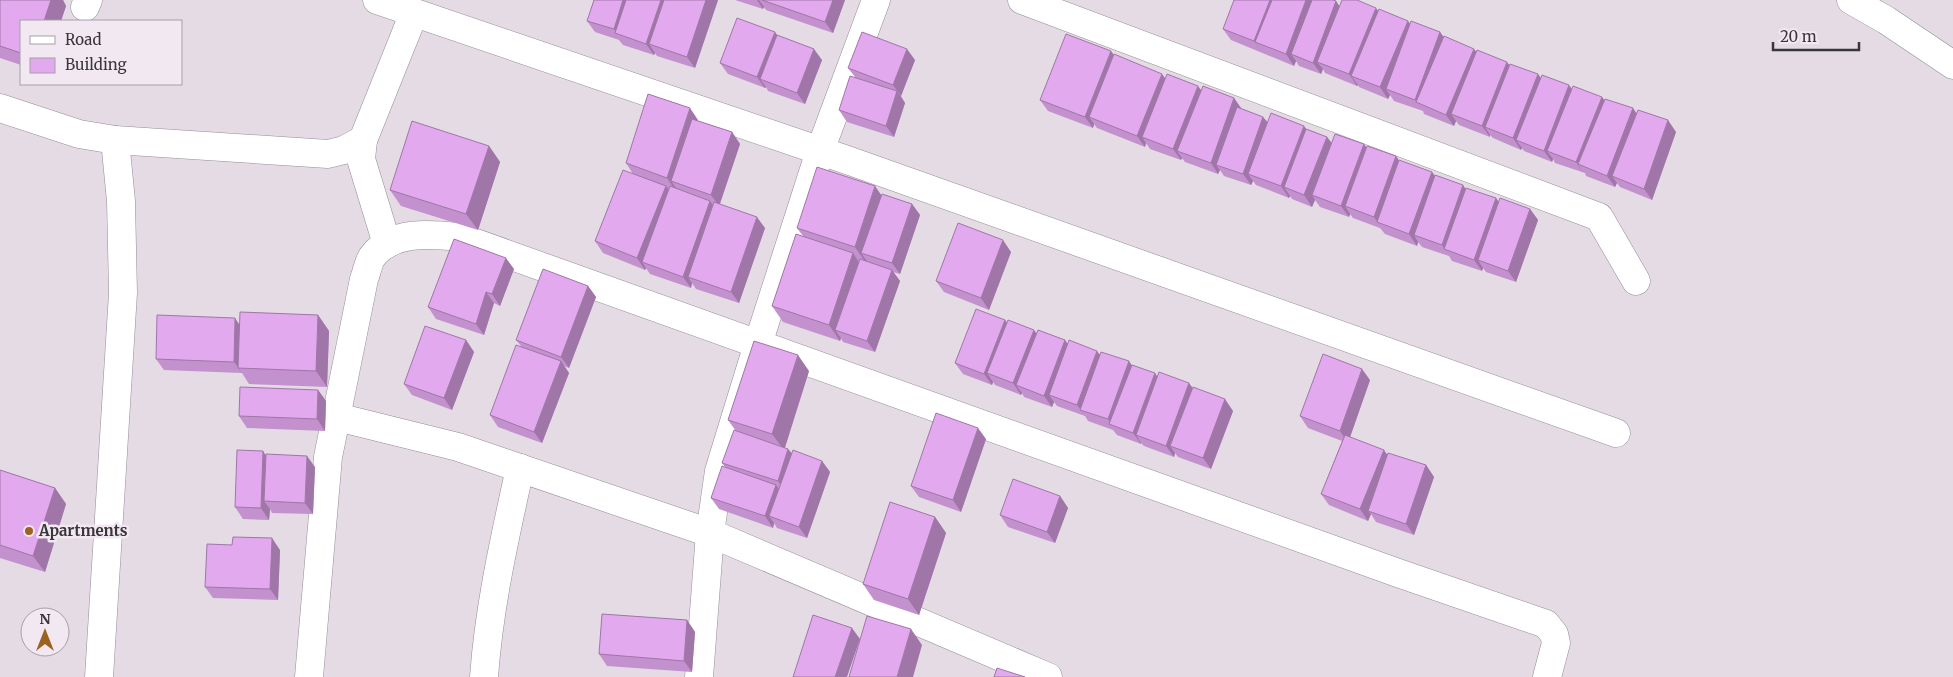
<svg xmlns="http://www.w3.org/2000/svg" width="1953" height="677" font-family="Merriweather,serif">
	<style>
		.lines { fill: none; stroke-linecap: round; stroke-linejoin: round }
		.minor-casing { stroke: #958d97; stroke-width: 29 }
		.minor { stroke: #fff; stroke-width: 28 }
		.wall { fill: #c391cd }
		.shaded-wall { fill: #9f76a7 }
		.building { fill: #e3a9ee; stroke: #9f76a7 }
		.poi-dot { fill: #9c6320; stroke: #f1e8f2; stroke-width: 2 }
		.labels { text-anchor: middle; stroke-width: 5; stroke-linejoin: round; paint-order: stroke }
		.poi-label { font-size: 15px; font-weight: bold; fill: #393539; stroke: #f1e8f2; text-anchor: start }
	</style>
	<rect width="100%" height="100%" fill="#e4dbe5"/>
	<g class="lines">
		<defs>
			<g id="minor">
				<polyline points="377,0 850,161 1616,433"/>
				<polyline points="1022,0 1599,217 1636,281"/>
				<polyline points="1851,0 1886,20 1953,65"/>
				<polyline points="85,7 88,0"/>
				<polyline points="0,108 79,134 115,140 328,154 344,150 363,140 414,13"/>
				<polyline points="363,140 361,159 387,244"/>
				<polyline points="337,417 458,447 710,533 1048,677"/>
				<polyline points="99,677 123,293 121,201 115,140"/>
				<path d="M309 677 328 457 364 279C367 272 368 263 372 257 392 230 431 234 459 237L1398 573 1546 624 1554 634 1556 643 1547 677"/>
				<path d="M484 677C489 606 505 537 520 468"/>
				<polyline points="699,677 710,533 719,471 758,344 820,151 876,0"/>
			</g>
		</defs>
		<!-- minor casing -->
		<use href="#minor" class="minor-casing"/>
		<!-- minor -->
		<use href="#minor" class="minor"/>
	</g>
	<!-- wall -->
	<g class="wall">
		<polygon points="0,0 63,0 66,6 61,21 21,21 21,65 0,58"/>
		<polygon points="594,0 718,0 695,68 657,56 655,53 654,55 623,45 619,40 595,32 587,21"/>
		<polygon points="735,0 845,0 833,33 766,10 764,7 763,9"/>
		<polygon points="1336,1 1339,6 1378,11 1408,21 1410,24 1440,32 1443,37 1476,51 1541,78 1572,89 1602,97 1604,101 1636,114 1676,132 1652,200 1620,187 1617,183 1615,187 1586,176 1585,173 1555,163 1553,159 1552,162 1524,151 1522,148 1521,150 1493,138 1490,135 1490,137 1459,125 1456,121 1454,126 1424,114 1423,111 1394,101 1390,95 1388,99 1359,87 1358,85 1357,86 1325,73 1323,69 1321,74 1299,66 1296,61 1294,66 1231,40 1223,29"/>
		<polygon points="777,35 822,60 805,104 768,91 766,87 765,88 728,74 720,63"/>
		<polygon points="1114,56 1165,78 1201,91 1234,98 1242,109 1263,117 1268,122 1307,129 1327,137 1332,143 1366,148 1396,156 1399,161 1432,172 1435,176 1466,189 1496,198 1499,202 1530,209 1538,220 1516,282 1486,272 1483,268 1482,271 1452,261 1449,256 1422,247 1418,242 1417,246 1385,234 1380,228 1353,218 1350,214 1349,217 1320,207 1315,200 1312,207 1292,199 1290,196 1289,198 1256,185 1253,181 1251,185 1224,176 1220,170 1218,174 1185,162 1182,158 1181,160 1150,149 1146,143 1145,147 1097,128 1094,124 1093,128 1048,111 1040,100"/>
		<polygon points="915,60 901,96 905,103 894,137 847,122 839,110 855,77 848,68"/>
		<polygon points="698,120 698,121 732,132 740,144 720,204 765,228 739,303 696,289 692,283 691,288 650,274 646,268 645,270 603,253 595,241 633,174 626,163"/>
		<polygon points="489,146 500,162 478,230 401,206 390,190"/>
		<polygon points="881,195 912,204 920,215 900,274 893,272 900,281 875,352 843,342 841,338 840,341 783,322 772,306 803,236 797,228"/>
		<polygon points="1011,252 989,310 944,292 936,281"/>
		<polygon points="514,269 500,306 494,303 484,335 436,319 428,307"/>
		<polygon points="588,286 596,297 569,368 564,366 569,373 542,443 498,427 490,415 521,346 516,340"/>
		<polygon points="318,315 329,331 327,387 249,384 242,373 164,370 156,359 240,325"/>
		<polygon points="1005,320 1007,323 1131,365 1157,376 1192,388 1233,411 1211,469 1178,457 1175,453 1174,457 1144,446 1141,443 1141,444 1117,435 1113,430 1088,421 1085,416 1057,406 1054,402 1052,407 1024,397 1022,393 1021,395 995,385 993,382 992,385 963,374 955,363"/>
		<polygon points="466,340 474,352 452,410 412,395 404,384"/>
		<polygon points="809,371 785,448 788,449 792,453 822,461 830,472 807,538 777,528 774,523 773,528 719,509 711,498 725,467 722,463 736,431 728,420"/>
		<polygon points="1370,380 1350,437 1388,455 1426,465 1434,477 1414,535 1376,522 1371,514 1368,521 1329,505 1321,494 1342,441 1308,428 1300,416"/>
		<polygon points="318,390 326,401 325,431 247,428 239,416"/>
		<polygon points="986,439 961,512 919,497 911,486"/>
		<polygon points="266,455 315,467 313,514 272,513 270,509 269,520 243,519 235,507"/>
		<polygon points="0,470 55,488 66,504 45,572 0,558"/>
		<polygon points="1060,496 1068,508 1055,543 1008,527 1000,515"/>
		<polygon points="935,517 946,533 919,615 874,600 863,584"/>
		<polygon points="280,550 278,600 213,598 205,587"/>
		<polygon points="687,620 695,632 692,672 607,666 599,654"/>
	</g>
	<!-- shaded-wall -->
	<g class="shaded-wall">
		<polygon points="51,0 63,0 66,6 61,21 44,21"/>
		<polygon points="623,0 635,0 617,34 614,29"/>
		<polygon points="661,0 673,0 649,44 655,53 654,55 646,44"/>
		<polygon points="706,0 718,0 695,68 687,57"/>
		<polygon points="757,0 759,0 764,7 763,9"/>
		<polygon points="833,0 845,0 833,33 825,22"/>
		<polygon points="1270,0 1282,0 1255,42 1262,52 1254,41"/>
		<polygon points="1306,0 1316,0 1291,54 1296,61 1294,66 1286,54"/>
		<polygon points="1336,1 1344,13 1317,62 1323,69 1321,74 1313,63"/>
		<polygon points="1376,8 1384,19 1351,76 1358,85 1357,86 1349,74"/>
		<polygon points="1408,21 1416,33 1386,89 1390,95 1388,99 1380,87"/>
		<polygon points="775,32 783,43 760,79 766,87 765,88 757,77"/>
		<polygon points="1440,32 1448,43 1417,102 1415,100"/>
		<polygon points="814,49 822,60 805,104 797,93"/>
		<polygon points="907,49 915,60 901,96 893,85"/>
		<polygon points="1474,49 1482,60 1451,114 1456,121 1454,126 1446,115"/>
		<polygon points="1111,51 1119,62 1089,117 1094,124 1093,128 1085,117"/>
		<polygon points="1507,62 1515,73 1485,127 1490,135 1490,137 1482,126"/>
		<polygon points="1162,74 1170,85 1142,137 1146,143 1145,147 1137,136"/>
		<polygon points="1538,74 1546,85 1516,140 1522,148 1521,150 1513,138"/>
		<polygon points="1569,85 1577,96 1547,151 1553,159 1552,162 1544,151"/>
		<polygon points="1198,86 1206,97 1177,151 1182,158 1181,160 1173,149"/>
		<polygon points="897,91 905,103 894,137 886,126"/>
		<polygon points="1602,97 1610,108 1578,164 1584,174 1576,162"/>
		<polygon points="1234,98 1242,110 1216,165 1220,170 1218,174 1211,163"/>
		<polygon points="690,108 698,120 677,183 671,181 676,188 675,190 667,178"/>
		<polygon points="1633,108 1641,120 1612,176 1617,183 1615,187 1607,176"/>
		<polygon points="1263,117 1271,128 1248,174 1253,181 1251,185 1243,174"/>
		<polygon points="1668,120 1676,132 1652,200 1644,189"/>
		<polygon points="1304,126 1312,137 1284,187 1290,196 1289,198 1281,186"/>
		<polygon points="732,132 740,144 719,206 711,195"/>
		<polygon points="1327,137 1335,148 1312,195 1315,200 1312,207 1304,195"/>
		<polygon points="1364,144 1372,156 1345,206 1350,214 1349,217 1341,206"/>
		<polygon points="489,146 500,162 478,230 466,214"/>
		<polygon points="1396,156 1404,168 1378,223 1374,217"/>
		<polygon points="1432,172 1440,183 1414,235 1418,242 1417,246 1409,234"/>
		<polygon points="1463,185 1471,197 1445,250 1442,245"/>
		<polygon points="666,186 674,197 642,262 646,268 645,270 637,258"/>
		<polygon points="875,186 886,202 861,253 867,261 866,263 855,247"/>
		<polygon points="1496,198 1504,210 1478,260 1483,268 1482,271 1474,260"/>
		<polygon points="710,201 718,212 688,277 692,283 691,288 683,277"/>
		<polygon points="912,204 920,215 900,274 892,263"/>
		<polygon points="1530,209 1538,220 1516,282 1508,271"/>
		<polygon points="757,217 765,228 739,303 731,292"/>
		<polygon points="1003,240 1011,252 989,310 981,298"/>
		<polygon points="853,253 864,270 835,330 841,338 840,341 829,325"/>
		<polygon points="506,258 514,269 500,306 492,294"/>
		<polygon points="892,270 900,281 875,352 867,341"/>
		<polygon points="588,286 596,297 569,368 561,357"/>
		<polygon points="486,292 494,303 484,335 476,324"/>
		<polygon points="318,315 329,331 327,387 316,371"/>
		<polygon points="235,318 243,330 238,368 242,373 234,362"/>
		<polygon points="1005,320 1013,331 987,373 993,382 992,385 984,374"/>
		<polygon points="1034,330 1042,341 1016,385 1022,393 1021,395 1013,383"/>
		<polygon points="466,340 474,352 452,410 444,398"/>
		<polygon points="1065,340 1073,352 1049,395 1054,402 1052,407 1044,396"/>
		<polygon points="1097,351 1105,362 1081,410 1077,405"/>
		<polygon points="798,355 809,371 784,450 772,434"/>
		<polygon points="561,361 569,373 542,443 534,432"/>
		<polygon points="1129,361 1137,373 1112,425 1108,419"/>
		<polygon points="1362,369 1370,380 1348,443 1340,431"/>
		<polygon points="1155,373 1163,385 1136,435 1141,443 1141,444 1133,433"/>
		<polygon points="1189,383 1197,394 1170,446 1175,453 1174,457 1166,446"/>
		<polygon points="318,390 326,401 325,431 317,419"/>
		<polygon points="1225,399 1233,411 1211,469 1203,458"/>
		<polygon points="978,428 986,439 961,512 953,500"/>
		<polygon points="788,449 796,460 786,493 778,481"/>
		<polygon points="1384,450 1392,462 1368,511 1371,514 1368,521 1360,509"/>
		<polygon points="263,451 271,463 264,501 270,509 269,520 261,508"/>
		<polygon points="307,456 315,467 313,514 305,503"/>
		<polygon points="822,461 830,472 807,538 799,527"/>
		<polygon points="1426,465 1434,477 1414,535 1406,524"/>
		<polygon points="776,485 784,496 769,516 774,523 773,528 765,516"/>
		<polygon points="55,488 66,504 45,572 33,556"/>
		<polygon points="1060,496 1068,508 1055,543 1047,532"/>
		<polygon points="935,517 946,533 919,615 908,599"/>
		<polygon points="272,538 280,550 278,600 270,589"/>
		<polygon points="687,620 695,632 692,672 684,661"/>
		<polygon points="852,628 860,639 847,677 835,677"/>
		<polygon points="911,629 922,645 913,677 897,677"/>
	</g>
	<!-- building -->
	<g class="building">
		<polygon points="0,0 51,0 44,21 21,21 21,53 0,46"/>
		<polygon points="594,0 623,0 614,29 587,21"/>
		<polygon points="626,0 661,0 646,44 615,33"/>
		<polygon points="664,0 706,0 687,57 649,44"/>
		<polygon points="762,0 833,0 825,22"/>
		<polygon points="1234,0 1270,0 1254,41 1223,29"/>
		<polygon points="1272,0 1306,0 1286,54 1255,42"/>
		<polygon points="1312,0 1333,0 1336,1 1313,63 1291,54"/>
		<polygon points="1342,0 1357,0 1376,8 1349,74 1317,62"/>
		<polygon points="1379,9 1408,21 1380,87 1351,76"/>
		<polygon points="737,18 775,32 757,77 720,63"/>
		<polygon points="1411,21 1440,32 1415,100 1386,89"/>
		<polygon points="862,32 907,49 893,85 848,68"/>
		<polygon points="1066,34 1111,51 1085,117 1040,100"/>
		<polygon points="777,35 814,49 797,93 760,79"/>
		<polygon points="1444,36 1474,49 1446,115 1416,102"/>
		<polygon points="1477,50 1507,62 1482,126 1451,114"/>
		<polygon points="1114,54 1162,74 1137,136 1089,117"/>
		<polygon points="1510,64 1538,74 1513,138 1485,127"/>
		<polygon points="1167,74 1198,86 1173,149 1142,137"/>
		<polygon points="1542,75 1569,85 1544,151 1516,140"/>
		<polygon points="850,76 897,91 886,126 839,110"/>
		<polygon points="1203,86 1234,98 1211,163 1177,151"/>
		<polygon points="1573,86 1602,97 1576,162 1547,151"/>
		<polygon points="648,94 690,108 667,178 626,163"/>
		<polygon points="1605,99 1633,108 1607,176 1578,164"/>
		<polygon points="1237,107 1263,117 1243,174 1216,165"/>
		<polygon points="1638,110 1668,120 1644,189 1612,176"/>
		<polygon points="1271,113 1304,126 1281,186 1248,174"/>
		<polygon points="692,119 732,132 711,195 671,181"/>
		<polygon points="412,121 489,146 466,214 390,190"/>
		<polygon points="1306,129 1327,137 1304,195 1284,187"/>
		<polygon points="1335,134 1364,144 1341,206 1312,195"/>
		<polygon points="1367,146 1396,156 1374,217 1345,206"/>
		<polygon points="1399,160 1432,172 1409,234 1377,222"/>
		<polygon points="817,167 875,186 855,247 797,228"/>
		<polygon points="623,170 666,186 637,258 595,241"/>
		<polygon points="1435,175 1463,185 1442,245 1414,235"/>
		<polygon points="670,186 710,201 683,277 642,262"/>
		<polygon points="1466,188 1496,198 1474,260 1444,249"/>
		<polygon points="882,194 912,204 892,263 861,253"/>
		<polygon points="1500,198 1530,209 1508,271 1478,260"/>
		<polygon points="714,202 757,217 731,292 688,277"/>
		<polygon points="958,223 1003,240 981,298 936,281"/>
		<polygon points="796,234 853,253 829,325 772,306"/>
		<polygon points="454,239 506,258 492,294 486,292 476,324 428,307"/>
		<polygon points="860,259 892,270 867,341 835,330"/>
		<polygon points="543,269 588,286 561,357 516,340"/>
		<polygon points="976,309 1005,320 984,374 955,363"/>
		<polygon points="240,312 318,315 316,371 238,368"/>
		<polygon points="157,315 235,318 234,362 156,359"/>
		<polygon points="1008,320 1034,330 1013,383 987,373"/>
		<polygon points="425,326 466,340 444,398 404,384"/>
		<polygon points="1038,330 1065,340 1044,396 1016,385"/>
		<polygon points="1069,340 1097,351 1077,405 1049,395"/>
		<polygon points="754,341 798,355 772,434 728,420"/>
		<polygon points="516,345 561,361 534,432 490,415"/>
		<polygon points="1101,352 1129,361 1108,419 1080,410"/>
		<polygon points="1323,354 1362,369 1340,431 1300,416"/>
		<polygon points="1132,365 1155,373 1133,433 1109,424"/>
		<polygon points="1159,372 1189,383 1166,446 1136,435"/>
		<polygon points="240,387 318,390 317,419 239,416"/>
		<polygon points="1193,387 1225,399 1203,458 1170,446"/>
		<polygon points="936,413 978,428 953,500 911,486"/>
		<polygon points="734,430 788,449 778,481 722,463"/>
		<polygon points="1345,435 1384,450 1360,509 1321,494"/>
		<polygon points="237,450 263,451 261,508 235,507"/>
		<polygon points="793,450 822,461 799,527 769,516"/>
		<polygon points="1388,453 1426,465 1406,524 1368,511"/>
		<polygon points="266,454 307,456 305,503 264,501"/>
		<polygon points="722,466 776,485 765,516 711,498"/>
		<polygon points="0,470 55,488 33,556 0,545"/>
		<polygon points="1013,479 1060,496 1047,532 1000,515"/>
		<polygon points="890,502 935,517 908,599 863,584"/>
		<polygon points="233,537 272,538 270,589 205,587 207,544 232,545"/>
		<polygon points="602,614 687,620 684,661 599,654"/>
		<polygon points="813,615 852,628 835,677 793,677"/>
		<polygon points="867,616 911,629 897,677 849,677"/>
		<polygon points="997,668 1025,677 994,677"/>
	</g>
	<!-- markers -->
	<circle class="poi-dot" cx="29" cy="531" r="5"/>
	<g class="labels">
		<!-- poi labels -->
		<g class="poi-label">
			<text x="39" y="536">Apartments</text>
		</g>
	</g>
	<!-- legend -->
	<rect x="20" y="20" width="162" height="65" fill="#f1e8f2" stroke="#a7a0a8"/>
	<rect x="30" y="36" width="25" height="8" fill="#ffffff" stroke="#a7a0a8"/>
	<text x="65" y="45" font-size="15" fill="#393539">Road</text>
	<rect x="30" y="58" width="25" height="15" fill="#e3a9ee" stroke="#a7a0a8"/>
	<text x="65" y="70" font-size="15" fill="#393539">Building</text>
	<!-- north arrow -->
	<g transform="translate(45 632)"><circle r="24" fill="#f1e8f2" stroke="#a7a0a8"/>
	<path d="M0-4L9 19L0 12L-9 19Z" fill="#9c6320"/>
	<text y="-8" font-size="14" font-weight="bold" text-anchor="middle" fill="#393539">N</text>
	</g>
	<!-- scale -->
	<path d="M1773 42v8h86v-8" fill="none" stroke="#393539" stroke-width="2.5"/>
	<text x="1780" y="42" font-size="15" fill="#393539" stroke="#f1e8f2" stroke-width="4" paint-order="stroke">20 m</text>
</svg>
